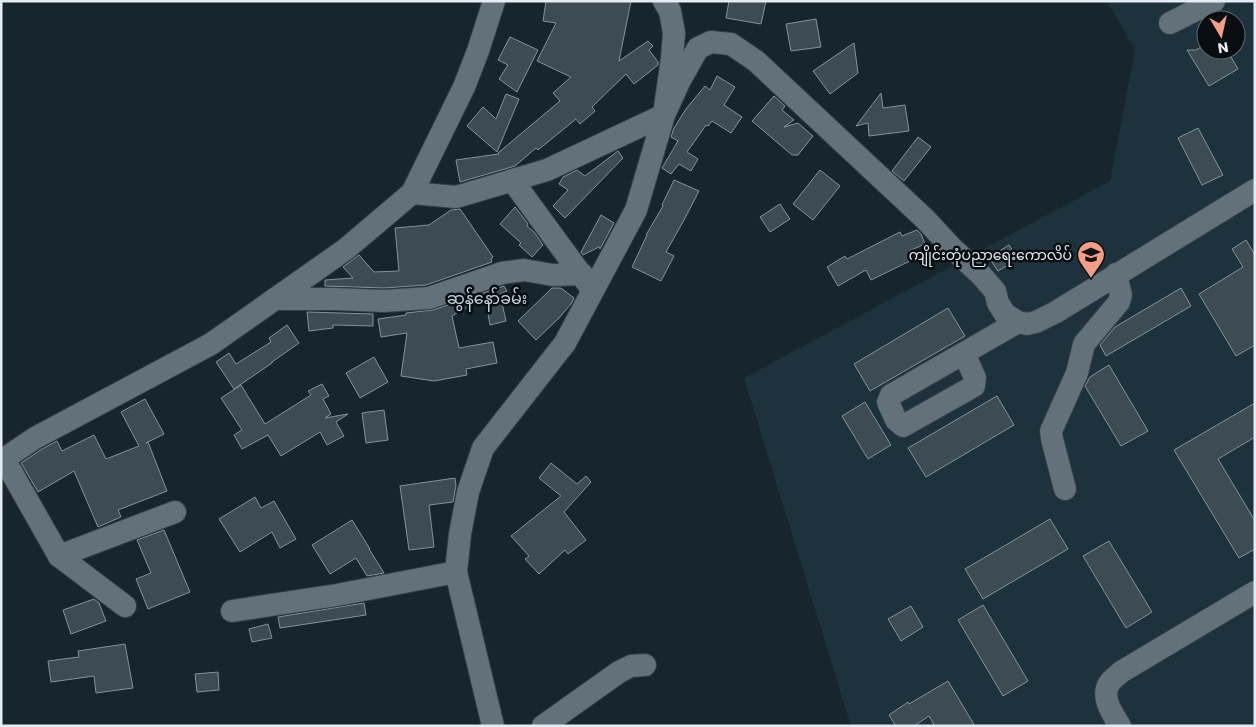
<svg xmlns="http://www.w3.org/2000/svg" width="1256" height="727" font-family="Poppins,'Noto Sans Myanmar',sans-serif">
	<style>
		.built { fill: #1d323c; fill-rule: evenodd }
		.building { fill: #3d4b53; stroke: #83939c }
		.lines { fill: none; stroke-linecap: round; stroke-linejoin: round }
		.minor-casing { stroke: #353f45; stroke-width: 24 }
		.minor { stroke: #62717a; stroke-width: 22 }
		.labels { text-anchor: middle; stroke-width: 5; stroke-linejoin: round; paint-order: stroke }
		.poi-label { font-size: 14px; fill: #e5edf2; stroke: #070d10; text-anchor: end }
		.quarter-label { font-size: 16px; fill: #becfd9; stroke: #070d10 }
	</style>
	<rect width="100%" height="100%" fill="#17252c"/>
	<!-- built -->
	<path class="built" d="M1107 1H1255V726H851L744 378 1110 181 1135 50ZM1206 20H1236V50H1206Z"/>
	<!-- building -->
	<g class="building">
		<polygon points="546,1 631,1 619,61 648,41 653,46 649,50 658,62 658,65 634,84 626,74 592,107 595,111 580,124 576,119 538,150 536,148 515,166 460,182 456,160 499,154 498,153 560,101 553,93 571,77 537,61 556,23 543,21"/>
		<polygon points="729,1 766,1 761,24 726,18"/>
		<polygon points="816,19 821,47 791,51 786,24"/>
		<polygon points="510,37 538,50 517,92 499,79 508,65 498,60"/>
		<polygon points="854,43 858,73 830,94 813,71"/>
		<polygon points="1206,44 1206,50 1227,50 1238,69 1209,86 1187,50 1196,50"/>
		<polygon points="717,76 735,87 724,105 742,117 731,133 712,121 708,126 706,125 687,152 698,159 691,171 679,164 671,174 662,168 678,141 671,137 674,128 686,109 705,86 710,90"/>
		<polygon points="881,93 883,108 905,105 909,131 869,136 868,123 856,126"/>
		<polygon points="506,94 519,99 497,152 467,126 483,107 496,119"/>
		<polygon points="774,96 785,106 782,110 794,120 784,127 798,123 813,136 798,155 792,155 752,121"/>
		<polygon points="1198,128 1223,175 1202,185 1178,138"/>
		<polygon points="918,137 931,147 904,181 892,171"/>
		<polygon points="618,151 623,158 565,218 553,206 568,190 559,184 563,177 577,170 585,176"/>
		<polygon points="820,170 840,186 813,220 793,204"/>
		<polygon points="674,180 699,191 684,220 666,252 674,256 661,281 632,267 647,235 646,235 663,206 662,205"/>
		<polygon points="780,204 790,219 770,232 760,217"/>
		<polygon points="515,207 528,224 527,226 534,232 543,245 532,257 519,245 521,243 500,224"/>
		<polygon points="460,209 493,257 491,259 492,262 426,285 384,288 325,286 325,280 353,278 343,267 359,255 374,272 399,271 395,228 429,225 451,210"/>
		<polygon points="601,215 614,223 600,249 599,247 583,255 581,252"/>
		<polygon points="917,230 921,234 925,244 909,251 914,259 871,280 866,270 838,286 827,267 845,256 847,259 900,232 902,236"/>
		<polygon points="1246,240 1255,255 1255,345 1236,356 1199,294 1243,267 1232,249"/>
		<polygon points="1009,245 1018,259 998,271 989,258"/>
		<polygon points="504,286 507,291 500,294 506,321 490,325 485,297 452,316 459,348 493,342 497,363 466,369 467,375 434,381 401,376 407,333 381,337 378,319 406,315 406,313 433,310"/>
		<polygon points="552,288 561,288 574,298 571,304 559,318 536,340 518,321"/>
		<polygon points="1181,288 1191,306 1106,356 1100,345 1115,327"/>
		<polygon points="948,308 965,336 870,391 854,364"/>
		<polygon points="307,312 373,314 373,326 333,325 333,328 309,331"/>
		<polygon points="287,325 299,343 272,362 272,363 234,389 216,362 229,353 236,364 271,342 269,338"/>
		<polygon points="374,357 388,382 360,398 346,373"/>
		<polygon points="1109,365 1148,431 1121,446 1085,386 1090,377"/>
		<polygon points="322,384 329,396 323,399 331,414 325,418 348,414 336,422 344,436 327,445 320,432 281,456 268,435 242,449 234,435 242,430 221,398 241,385 265,424 311,395 308,391"/>
		<polygon points="997,396 1014,425 926,477 908,448"/>
		<polygon points="145,399 164,434 146,443 148,442 167,491 118,510 121,517 98,527 74,471 38,492 21,463 42,449 57,441 62,451 94,435 106,459 139,446 121,412"/>
		<polygon points="865,402 891,445 868,459 842,416"/>
		<polygon points="1255,403 1255,437 1218,459 1255,521 1255,549 1239,558 1174,450"/>
		<polygon points="384,410 388,440 366,443 362,413"/>
		<polygon points="551,463 577,484 586,476 591,482 564,512 586,540 568,554 565,550 539,574 525,559 529,556 511,536 561,496 539,478"/>
		<polygon points="455,478 456,485 453,502 429,505 434,547 409,550 400,486"/>
		<polygon points="255,497 261,508 274,501 296,539 280,548 272,532 240,552 219,519"/>
		<polygon points="1050,519 1068,549 983,599 965,569"/>
		<polygon points="352,520 370,549 369,549 384,573 367,576 356,558 330,574 312,545"/>
		<polygon points="164,530 190,592 148,609 136,579 151,573 137,540"/>
		<polygon points="1109,541 1152,612 1126,628 1083,556"/>
		<polygon points="94,599 99,603 106,621 71,634 63,610"/>
		<polygon points="364,603 366,615 280,628 278,617"/>
		<polygon points="983,605 1028,681 1003,696 958,620"/>
		<polygon points="911,606 923,627 901,641 888,619"/>
		<polygon points="268,624 272,638 252,642 249,629"/>
		<polygon points="125,644 133,688 96,693 94,676 51,682 48,661 79,657 78,651"/>
		<polygon points="218,672 219,690 197,692 195,674"/>
		<polygon points="948,681 975,726 935,726 929,716 914,726 896,726 889,715 908,702 909,704"/>
	</g>
	<g class="lines">
		<defs>
			<g id="minor">
				<polyline points="1170,23 1214,1"/>
				<polyline points="512,180 588,284"/>
				<polyline points="412,193 456,197 547,170 664,115 680,80 698,48 711,42 731,44 756,61 925,219 951,247 981,275 995,291 998,303 1005,314 1018,322 1027,324 1036,322 1056,312 1255,190"/>
				<polyline points="275,299 334,299 384,301 429,298 502,273 524,270 553,275 582,274"/>
				<polyline points="964,353 975,378 974,386 903,426 896,420 888,402 891,395 1018,322"/>
				<polyline points="4,459 59,556 125,606"/>
				<polyline points="1,461 35,438 211,344 346,249 412,193 464,87 478,51 494,1"/>
				<polyline points="1065,489 1052,439 1051,431 1077,373 1084,344 1119,302 1121,295 1116,274"/>
				<polyline points="59,556 175,512"/>
				<polyline points="232,611 337,595 456,572"/>
				<polyline points="493,726 456,572 460,534 468,492 483,448 565,343 636,210 664,115 672,58 674,33 670,11 664,1"/>
				<polyline points="543,726 619,672 631,666 645,665"/>
				<path d="M1120 726C1112 713 1099 695 1111 681 1114 678 1118 675 1121 672L1255 592"/>
			</g>
		</defs>
		<!-- minor casing -->
		<use href="#minor" class="minor-casing"/>
		<!-- minor -->
		<use href="#minor" class="minor"/>
	</g>
	<!-- icons -->
	<defs>
		<symbol id="university-pin" viewBox="-11 -11 22 30"><path d="M0 17L-7.5 6A9.5 9.5 0 1 1 7.5 6Z" fill="#f49e87" stroke="#070d10"/><path d="M0-5L7-2L0 1L-7-2ZM-4 1L0 2.5L4 1V4Q0 6-4 4Z" fill="#111"/></symbol>
	</defs>
	<g fill-rule="evenodd">
		<use href="#university-pin" x="1075" y="239" width="32" height="43"/>
	</g>
	<g class="labels">
		<!-- poi labels -->
		<g class="poi-label">
			<text x="1072" y="260">ကျိုင်းတုံပညာရေးကောလိပ်</text>
		</g>
		<!-- quarter labels -->
		<g class="quarter-label">
			<text x="487" y="304">ဆွန်နော်ခမ်း</text>
		</g>
	</g>
	<!-- border -->
	<rect width="1256" height="727" fill="none" stroke="#e5edf2" stroke-width="5"/>
	<!-- north arrow -->
	<g transform="translate(1221 35) rotate(171)"><circle r="24" fill="#070d10" stroke="#60676a"/>
	<path d="M0-4L9 19L0 12L-9 19Z" fill="#f49e87"/>
	<text y="-8" font-size="14" font-weight="bold" text-anchor="middle" fill="#e5edf2">N</text>
	</g>
</svg>
